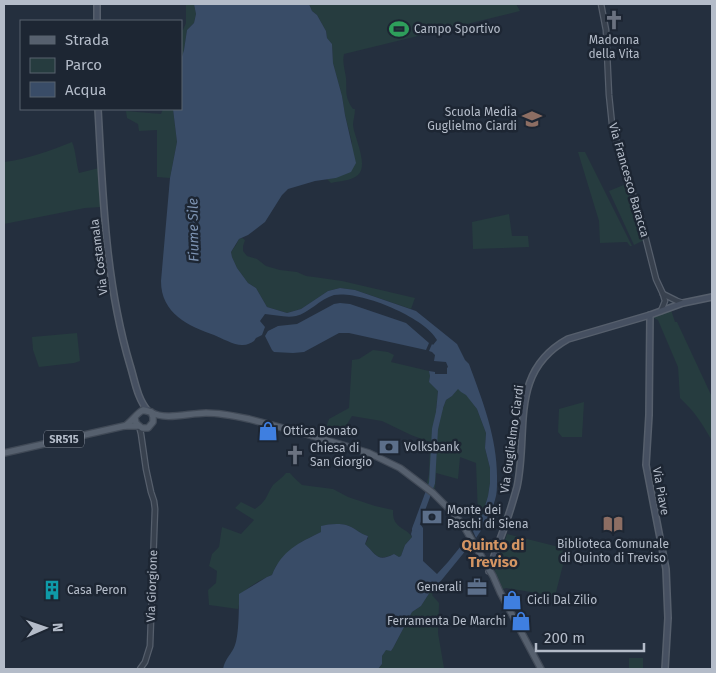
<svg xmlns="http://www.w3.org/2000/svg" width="716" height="673" font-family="'Fira Sans',sans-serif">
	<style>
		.green { fill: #263c3f }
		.water { fill: #394c67 }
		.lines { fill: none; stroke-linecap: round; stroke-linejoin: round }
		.river { stroke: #394c67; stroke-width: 6 }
		.tertiary-casing { stroke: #565f6c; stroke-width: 7 }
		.secondary-casing { stroke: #565f6c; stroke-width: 8 }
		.primary-casing { stroke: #414a57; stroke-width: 8 }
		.tertiary { stroke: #38414e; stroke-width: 4.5 }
		.secondary { stroke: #465061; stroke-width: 5 }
		.primary { stroke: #56606e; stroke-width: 5.5 }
		.labels { text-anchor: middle; stroke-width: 5; stroke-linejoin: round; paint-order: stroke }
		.shield { fill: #1d2633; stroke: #878f9c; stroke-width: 1 }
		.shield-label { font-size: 11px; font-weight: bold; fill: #b4bcc9 }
		.poi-label { font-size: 12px; fill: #b4bcc9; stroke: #1d2633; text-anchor: start }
		.street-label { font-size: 12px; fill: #b4bcc9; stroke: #1d2633 }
		.water-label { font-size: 14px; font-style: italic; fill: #7c92b1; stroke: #1d2633 }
		.quarter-label { font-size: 15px; font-weight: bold; fill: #d59563; stroke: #1d2633 }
	</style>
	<rect width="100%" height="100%" fill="#242f3e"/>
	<!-- green -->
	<g class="green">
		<polygon points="186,4 194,4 196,14 194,23 187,30 184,50 181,60 181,30 183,30 186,23"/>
		<path d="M309 4H516L520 11 344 54C342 62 345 70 346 78 347 92 344 96 353 109H355C355 115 353 120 353 125 354 137 369 165 358 175 351 181 339 181 331 183L327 179 336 178 352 143 345 115 342 96 333 63 332 44 327 38 326 31 317 15 312 11Z"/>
		<polygon points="163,109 173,109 177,142 170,178 157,177 157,130 139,131 138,124 127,118 126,111 161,114"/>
		<path d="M72 142C76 151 76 163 79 173L99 168 101 207 85 208 4 224 5 214 4 211V162C27 159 50 151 72 142Z"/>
		<polygon points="578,152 585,152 632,246 630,246 627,242 600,243 599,221"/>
		<polygon points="626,184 639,222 644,240 634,245 609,191"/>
		<polygon points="509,214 512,236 528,236 529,247 473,249 472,222"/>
		<polygon points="242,238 245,240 243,246 243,251 247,256 257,259 266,266 280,270 297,272 306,276 314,277 342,281 415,298 411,309 355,290 340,288 328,291 301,309 287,313 267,307 256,288 248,283 237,268 232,257 231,252 233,249 236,245 239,239"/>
		<path d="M671 310 675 322H677L712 397V441C702 423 695 412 680 398L678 367 658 320 654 318V317Z"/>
		<polygon points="77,333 80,361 74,363 39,367 33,350 32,337"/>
		<polygon points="373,350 388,352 394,355 391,362 429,371 430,376 429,382 438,390 436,412 440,416 446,400 452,396 458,388 461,392 466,394 477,409 486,433 485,448 490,468 490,483 488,496 482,516 478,515 476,463 460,457 458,479 436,473 435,489 427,483 429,474 430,442 411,435 382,421 352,416 339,437 324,433 329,419 349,408 352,360 359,359"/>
		<polygon points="584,402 582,437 562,437 558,432 559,409"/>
		<path d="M286 473H290C294 478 298 481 302 485L333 489 348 497 375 506 393 510C393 514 393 519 396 523 400 529 408 530 412 537L405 545 401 556 399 557 394 554C378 562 376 555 365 544L368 539V536C360 534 354 527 346 525 339 523 328 524 322 526L321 532 301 542 276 566 272 575C266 577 247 587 243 593 241 597 239 603 238 609L209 605 208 590 216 583 217 571 209 566 212 554 219 547 222 527 241 534 254 520 235 508 241 502 255 509C267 501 266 496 273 485 277 481 282 478 286 473Z"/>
		<polygon points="507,534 567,549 555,596 506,588 503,589 494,572"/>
		<polygon points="435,591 432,595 439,603 438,633 444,668 446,669 378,669 382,664 382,656 386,649 391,651 393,648 412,612 421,606 430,592"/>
		<rect x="629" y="658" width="14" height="11"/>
	</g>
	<!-- water -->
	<g class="water">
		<path d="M194 4H309L312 11 317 15 326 31 327 38 332 44 333 63 342 96 345 115 356 163 351 172 336 178 315 181 288 189 282 195 265 222 248 235 239 239 231 252 232 257 237 268 248 283 256 288 267 307 287 313 301 309 328 291 340 288 355 290 416 311 457 344 465 360 469 364C483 402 498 440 497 481 497 487 497 494 495 500 491 514 484 527 476 538L473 531 479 515 482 516 488 496 490 483V468L485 448 486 433 477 409 466 395 461 392 458 389 452 396 446 400 440 416H437L436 412 438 391 429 382 430 376 429 371 435 372V374H447V368L448 367 446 362 434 361 435 355 432 352 429 351 432 344 433 345 437 340C425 317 359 290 334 295 320 299 309 313 296 316 287 318 275 315 265 314L260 321 265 327 262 335 256 338 254 341C251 343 247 345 243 345 236 346 221 338 214 335 189 326 161 314 161 281L170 178 177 142 173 109H181V80H182L181 60 184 50 187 30 194 23 196 14Z"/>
		<polygon points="340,303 350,304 406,323 429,343 426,350 349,333 339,333 304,352 293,353 274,352 272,350 265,336 268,331 278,326 297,324 334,304"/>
		<path d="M416 523 421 525 423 528V561L437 574 448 562 465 541 468 538 471 544 440 582 435 591 430 592 421 606 412 612 393 648 391 651 386 650 382 656V664L378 669H223C225 658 232 654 235 645 239 635 239 606 239 594L267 577 272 575C282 550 299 543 321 532V526C328 524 339 523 346 525 354 527 360 534 368 536L365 544C377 556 378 562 394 554L399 557 401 556 405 545 412 537 411 534 414 524Z"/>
	</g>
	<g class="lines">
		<!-- river -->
		<polyline class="river" points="415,529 432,483 435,429 440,408"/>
		<defs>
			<g id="tertiary">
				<polyline points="601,4 606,30 609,95 612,124 621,158 640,216 656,279 663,294 665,301 661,311"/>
				<polyline points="663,294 677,301 683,303"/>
				<polyline points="139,426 141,434 146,469 151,492 154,501 155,509 150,646 145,662 140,669"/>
			</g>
			<g id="secondary">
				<polyline points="97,4 97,21"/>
				<path d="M98 109C103 196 105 281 130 365 135 381 137 398 148 411"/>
				<polyline points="650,315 649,415 646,465 666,569 668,618 665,669"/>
				<path d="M489 571C492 561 496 551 499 542 506 524 512 505 517 487 529 431 508 372 568 339L650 315 683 303 712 297"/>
			</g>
			<g id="primary">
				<path d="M151 412C165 421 189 413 206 413 220 413 235 416 249 419L306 434 369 453 400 468 433 493 453 513 463 525 493 576 500 592 541 669"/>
				<path d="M125 426C132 421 137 413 143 410L151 412 153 417V422L148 428H142L136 423 135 418"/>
				<polyline points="4,453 124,426 138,426"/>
			</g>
		</defs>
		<!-- tertiary casing -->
		<use href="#tertiary" class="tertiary-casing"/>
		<!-- secondary casing -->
		<use href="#secondary" class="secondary-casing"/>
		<!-- primary casing -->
		<use href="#primary" class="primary-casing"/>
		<!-- tertiary -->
		<use href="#tertiary" class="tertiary"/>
		<!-- secondary -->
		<use href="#secondary" class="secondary"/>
		<!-- primary -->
		<use href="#primary" class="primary"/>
	</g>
	<!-- icons -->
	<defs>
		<symbol id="church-bare" viewBox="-9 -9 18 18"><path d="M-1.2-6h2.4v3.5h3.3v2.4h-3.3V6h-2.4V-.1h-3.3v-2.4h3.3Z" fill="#6b7280" stroke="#1d2633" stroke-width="2.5" paint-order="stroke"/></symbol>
		<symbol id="stadium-bare" viewBox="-9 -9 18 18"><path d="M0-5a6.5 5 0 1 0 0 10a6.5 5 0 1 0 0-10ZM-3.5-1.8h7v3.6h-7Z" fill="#2e9e5b" stroke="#1d2633" stroke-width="2.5" paint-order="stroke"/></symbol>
		<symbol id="school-bare" viewBox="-9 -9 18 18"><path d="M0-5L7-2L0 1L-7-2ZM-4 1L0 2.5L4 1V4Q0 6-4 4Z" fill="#8d6e63" stroke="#1d2633" stroke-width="2.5" paint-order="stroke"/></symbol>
		<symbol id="shop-bare" viewBox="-9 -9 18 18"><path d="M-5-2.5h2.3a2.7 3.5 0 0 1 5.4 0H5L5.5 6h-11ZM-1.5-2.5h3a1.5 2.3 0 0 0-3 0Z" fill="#3f7fe0" stroke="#1d2633" stroke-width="2.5" paint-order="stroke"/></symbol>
		<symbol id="bank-bare" viewBox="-9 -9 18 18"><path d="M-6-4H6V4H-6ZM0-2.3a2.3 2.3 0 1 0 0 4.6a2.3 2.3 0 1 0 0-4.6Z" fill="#5c6f8a" stroke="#1d2633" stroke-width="2.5" paint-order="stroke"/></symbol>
		<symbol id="library-bare" viewBox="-9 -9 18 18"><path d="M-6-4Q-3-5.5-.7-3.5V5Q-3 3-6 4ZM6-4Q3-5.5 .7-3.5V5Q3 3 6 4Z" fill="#8d6e63" stroke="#1d2633" stroke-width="2.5" paint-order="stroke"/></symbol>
		<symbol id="office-bare" viewBox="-9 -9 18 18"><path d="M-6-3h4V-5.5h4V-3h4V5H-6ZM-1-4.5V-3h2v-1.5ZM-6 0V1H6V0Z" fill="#5c6f8a" stroke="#1d2633" stroke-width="2.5" paint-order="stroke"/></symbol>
		<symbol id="building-bare" viewBox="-9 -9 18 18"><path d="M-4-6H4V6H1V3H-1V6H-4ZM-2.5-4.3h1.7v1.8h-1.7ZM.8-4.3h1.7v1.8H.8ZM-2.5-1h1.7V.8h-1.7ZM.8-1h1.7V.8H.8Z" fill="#0f9aa8" stroke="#1d2633" stroke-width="2.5" paint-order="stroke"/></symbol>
	</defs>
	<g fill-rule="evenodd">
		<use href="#church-bare" x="600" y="6" width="28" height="28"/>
		<use href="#stadium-bare" x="385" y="15" width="28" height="28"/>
		<use href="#school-bare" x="518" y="105" width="28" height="28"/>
		<use href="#shop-bare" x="254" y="417" width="28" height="28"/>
		<use href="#bank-bare" x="375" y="433" width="28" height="28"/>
		<use href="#church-bare" x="281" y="441" width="28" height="28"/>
		<use href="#bank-bare" x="418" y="503" width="28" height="28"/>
		<use href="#library-bare" x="599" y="510" width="28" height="28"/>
		<use href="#office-bare" x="463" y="573" width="28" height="28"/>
		<use href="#building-bare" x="38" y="576" width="28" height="28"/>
		<use href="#shop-bare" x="498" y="586" width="28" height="28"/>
		<use href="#shop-bare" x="507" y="607" width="28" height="28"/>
	</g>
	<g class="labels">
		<!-- shield labels -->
		<rect class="shield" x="44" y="430.5" width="40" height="17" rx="4"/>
		<g class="shield-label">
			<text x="64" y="443">SR515</text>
		</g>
		<!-- poi labels -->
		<g class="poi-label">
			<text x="414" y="33">Campo Sportivo</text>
			<text x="614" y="44" text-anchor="middle">Madonna<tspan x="614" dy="14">della Vita</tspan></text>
			<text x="517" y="116" text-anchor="end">Scuola Media<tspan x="517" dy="14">Guglielmo Ciardi</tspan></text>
			<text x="283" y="435">Ottica Bonato</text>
			<text x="404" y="451">Volksbank</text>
			<text x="310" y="452">Chiesa di<tspan x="310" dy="14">San Giorgio</tspan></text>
			<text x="447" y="514">Monte dei<tspan x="447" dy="14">Paschi di Siena</tspan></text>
			<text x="613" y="548" text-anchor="middle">Biblioteca Comunale<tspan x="613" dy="14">di Quinto di Treviso</tspan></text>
			<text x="462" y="591" text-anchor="end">Generali</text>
			<text x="67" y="594">Casa Peron</text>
			<text x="527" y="604">Cicli Dal Zilio</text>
			<text x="506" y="625" text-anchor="end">Ferramenta De Marchi</text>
		</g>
		<!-- street labels -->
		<g class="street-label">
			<text transform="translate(629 180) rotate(74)" y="4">Via Francesco Baracca</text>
			<text transform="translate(99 257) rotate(-97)" y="4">Via Costamala</text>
			<text transform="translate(512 439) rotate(-82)" y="4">Via Guglielmo Ciardi</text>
			<text transform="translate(661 491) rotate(80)" y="4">Via Piave</text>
			<text transform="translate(152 586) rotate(-88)" y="4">Via Giorgione</text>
		</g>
		<!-- water labels -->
		<g class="water-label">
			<text transform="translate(193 230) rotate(-91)" y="5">Fiume Sile</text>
		</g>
		<!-- quarter labels -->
		<g class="quarter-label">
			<text x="493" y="550">Quinto di<tspan x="493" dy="17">Treviso</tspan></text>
		</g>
	</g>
	<!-- border -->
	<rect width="716" height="673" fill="none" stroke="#b4bcc9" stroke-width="10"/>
	<!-- legend -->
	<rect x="20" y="20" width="162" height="90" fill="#1d2633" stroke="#59626f"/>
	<rect x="30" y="36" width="25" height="8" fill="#56606e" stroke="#59626f"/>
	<text x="65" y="45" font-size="15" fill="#b4bcc9">Strada</text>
	<rect x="30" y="58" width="25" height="15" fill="#263c3f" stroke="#59626f"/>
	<text x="65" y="70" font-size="15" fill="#b4bcc9">Parco</text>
	<rect x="30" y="82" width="25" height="15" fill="#394c67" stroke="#59626f"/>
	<text x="65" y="95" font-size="15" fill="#b4bcc9">Acqua</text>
	<!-- north arrow -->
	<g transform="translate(45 628) rotate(88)" stroke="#1d2633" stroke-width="4" paint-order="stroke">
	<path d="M0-4L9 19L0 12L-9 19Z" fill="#b4bcc9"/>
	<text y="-8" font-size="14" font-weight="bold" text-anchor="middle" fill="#b4bcc9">N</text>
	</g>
	<!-- scale -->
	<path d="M536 643v8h108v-8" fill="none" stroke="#b4bcc9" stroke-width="2.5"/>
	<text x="544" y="643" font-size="15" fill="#b4bcc9" stroke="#1d2633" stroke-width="4" paint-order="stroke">200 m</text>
</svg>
